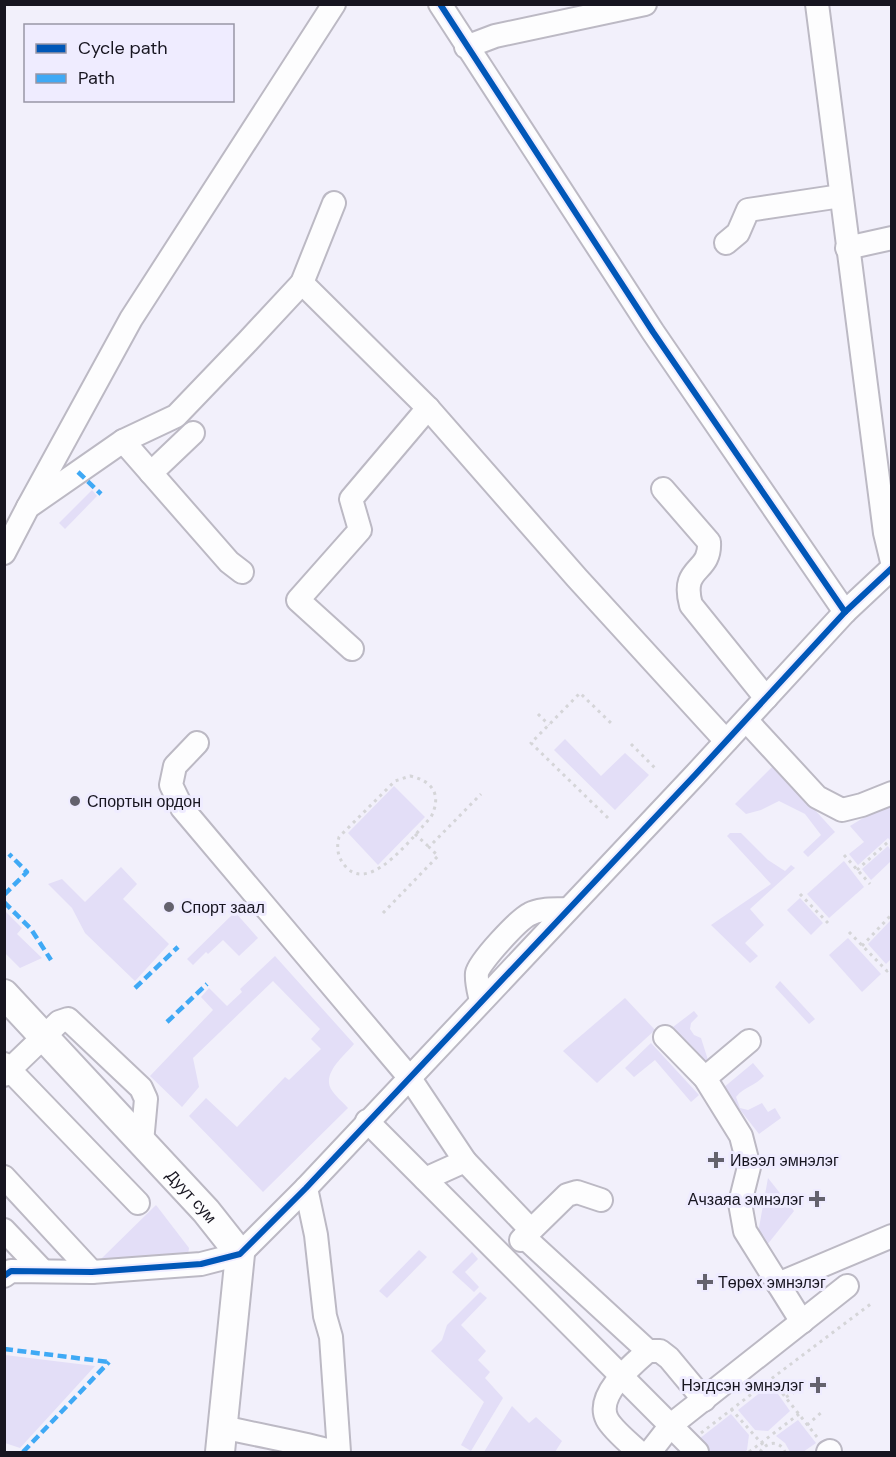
<svg xmlns="http://www.w3.org/2000/svg" width="896" height="1457" font-family="'DM Sans',sans-serif">
	<style>
		.green { fill: #e3def7 }
		.lines { fill: none; stroke-linecap: round; stroke-linejoin: round }
		.minor-casing { stroke: #bcb9c4; stroke-width: 26 }
		.major-casing { stroke: #bcb9c4; stroke-width: 32 }
		.path { stroke: #d5d5d8; stroke-width: 3; stroke-dasharray: 3 4.5; stroke-linecap: butt }
		.minor { stroke: #fdfdfe; stroke-width: 22 }
		.major { stroke: #fdfdfe; stroke-width: 28 }
		.quiet { stroke: #3fa9f5; stroke-width: 4.5; stroke-dasharray: 9 4.5; stroke-linecap: butt }
		.cycleway-casing { stroke: #efecff; stroke-width: 10 }
		.cycleway { stroke: #0057b8; stroke-width: 6 }
		.poi-dot { fill: #64626d; stroke: #efecff; stroke-width: 2 }
		.labels { text-anchor: middle; stroke-width: 6; stroke-linejoin: round; paint-order: stroke }
		.poi-label { font-size: 16px; fill: #171520; stroke: #efecff; text-anchor: start }
		.street-label { font-size: 16px; fill: #171520; stroke: #efecff }
	</style>
	<rect width="100%" height="100%" fill="#f2f0fb"/>
	<!-- green -->
	<g class="green">
		<polygon points="92,490 97,496 65,529 59,523"/>
		<polygon points="565,739 601,776 625,753 649,775 615,810 554,750"/>
		<polygon points="774,765 835,832 808,857 803,852 821,835 805,814 779,801 761,810 746,814 735,804"/>
		<polygon points="394,786 425,817 378,865 348,833"/>
		<polygon points="891,801 891,841 888,838 858,865 849,854 864,842 850,826"/>
		<polygon points="730,833 741,833 768,860 785,871 791,865 795,868 750,909 764,925 745,943 758,956 750,963 711,925 771,884 727,836"/>
		<polygon points="888,846 891,851 891,861 871,880 862,869"/>
		<polygon points="844,861 864,887 829,918 807,894"/>
		<polygon points="121,867 137,884 123,899 169,944 135,981 85,933 72,908 48,884 62,879 85,902"/>
		<polygon points="800,898 823,923 811,935 787,910"/>
		<polygon points="5,911 22,928 17,934 42,958 20,968 5,953"/>
		<polygon points="235,912 258,938 239,956 223,940 208,954 206,952 193,965 187,959"/>
		<polygon points="891,920 891,959 886,964 868,944"/>
		<polygon points="848,938 881,974 862,992 829,955"/>
		<path d="M275 956 354 1044C345 1055 322 1073 331 1089 335 1096 343 1102 348 1108L263 1192 189 1116 206 1098 237 1127 285 1077 289 1080 321 1049 311 1039 320 1029 273 981 193 1058 199 1087 182 1107 150 1076 213 1010 201 997 209 988 227 1006 242 992 240 989Z"/>
		<polygon points="780,981 815,1019 809,1024 775,987"/>
		<polygon points="625,998 655,1030 597,1083 563,1051"/>
		<polygon points="694,1011 698,1016 691,1023 690,1029 694,1035 701,1038 708,1060 704,1064 673,1027"/>
		<polygon points="651,1043 699,1095 691,1102 655,1060 634,1077 625,1068"/>
		<path d="M753 1063 764 1076C755 1086 745 1086 736 1097L740 1108 748 1110 762 1103 768 1112 775 1108 781 1118 759 1134 723 1088Z"/>
		<polygon points="768,1178 794,1211 767,1245 758,1233"/>
		<polygon points="156,1205 189,1248 188,1255 101,1259"/>
		<polygon points="419,1250 427,1257 387,1298 379,1291"/>
		<polygon points="472,1252 478,1259 465,1272 479,1287 474,1292 452,1272"/>
		<polygon points="480,1292 487,1298 461,1325 486,1351 478,1360 490,1372 485,1378 503,1398 471,1451 461,1445 484,1402 431,1351 442,1340 447,1325"/>
		<polygon points="5,1355 95,1366 20,1448 5,1443"/>
		<polygon points="771,1384 790,1411 768,1431 755,1430 738,1410"/>
		<polygon points="512,1406 529,1423 536,1417 562,1441 555,1452 484,1452"/>
		<polygon points="731,1414 749,1435 747,1450 744,1452 710,1452 699,1439"/>
		<polygon points="798,1420 816,1443 803,1452 790,1452 785,1443 776,1436"/>
	</g>
	<g class="lines">
		<defs>
			<g id="minor">
				<polyline points="440,4 653,332 845,612"/>
				<polyline points="817,4 885,533 892,562"/>
				<polyline points="466,47 495,36 645,4"/>
				<polyline points="726,243 738,233 748,210 841,196"/>
				<polyline points="847,248 892,238"/>
				<polyline points="302,283 428,408 577,578 726,741"/>
				<polyline points="123,441 229,562 242,572"/>
				<polyline points="151,473 193,433"/>
				<path d="M663 489 709 542C711 574 680 565 691 605L766 698"/>
				<polyline points="28,507 131,319 334,4"/>
				<polyline points="4,553 28,507 123,441 176,416 248,341 302,283 334,203"/>
				<polyline points="352,649 298,600 360,530 351,499 428,408"/>
				<polyline points="746,720 817,797 842,810 862,805 892,793"/>
				<polyline points="197,743 175,766 171,785 182,808 409,1077 465,1161"/>
				<path d="M481 1001C479 992 476 982 477 973 479 962 519 919 530 914 541 908 556 910 568 909"/>
				<polyline points="665,1037 705,1078 741,1136 749,1167 740,1203 745,1231 802,1322"/>
				<polyline points="4,1064 138,1203"/>
				<polyline points="4,1075 59,1022 68,1019 141,1088 146,1099 142,1142"/>
				<polyline points="705,1078 749,1041"/>
				<polyline points="367,1121 697,1452"/>
				<polyline points="4,1177 92,1272"/>
				<polyline points="425,1179 465,1161 531,1230"/>
				<polyline points="306,1188 316,1235 325,1316 331,1337 339,1452"/>
				<polyline points="4,1230 42,1270"/>
				<polyline points="524,1237 648,1351"/>
				<polyline points="521,1240 567,1195 577,1192 601,1200"/>
				<polyline points="4,1276 11,1271 92,1272 201,1264 240,1254 306,1188 695,775 845,612 892,568"/>
				<polyline points="778,1284 892,1236"/>
				<path d="M223 1427C261 1436 298 1442 335 1452"/>
				<path d="M639 1452C630 1444 612 1429 607 1419 595 1395 633 1364 648 1351H660L669 1358 704 1400"/>
				<polyline points="650,1452 671,1425 847,1286"/>
				<polyline points="828,1452 830,1451"/>
			</g>
			<g id="major">
				<path id="s1" d="M4 994 206 1211 240 1254 220 1452"/>
			</g>
		</defs>
		<!-- minor casing -->
		<use href="#minor" class="minor-casing"/>
		<!-- major casing -->
		<use href="#major" class="major-casing"/>
		<!-- path -->
		<g class="path">
			<polyline points="538,714 549,725"/>
			<polyline points="631,744 657,770"/>
			<path d="M410 776C433 781 442 795 431 817 415 834 372 893 347 868 338 859 336 849 339 837L395 781Z"/>
			<polyline points="608,818 531,743 580,693 613,725"/>
			<polyline points="415,834 429,847"/>
			<polyline points="844,855 870,884"/>
			<polyline points="857,870 888,842 892,845"/>
			<polyline points="800,894 828,923"/>
			<polyline points="383,913 438,856 429,847 481,794"/>
			<polyline points="849,932 887,971 892,967"/>
			<polyline points="862,946 892,914"/>
			<polyline points="786,1397 793,1393"/>
			<polyline points="731,1409 764,1446"/>
			<polyline points="807,1425 822,1412"/>
			<polyline points="701,1433 771,1379"/>
			<polyline points="817,1437 771,1379 872,1303"/>
			<polyline points="749,1452 799,1414"/>
			<path d="M760 1452C766 1442 779 1439 785 1452"/>
		</g>
		<!-- minor -->
		<use href="#minor" class="minor"/>
		<!-- major -->
		<use href="#major" class="major"/>
		<!-- quiet -->
		<g class="quiet">
			<polyline points="78,472 101,494"/>
			<polyline points="4,895 27,872 9,854"/>
			<polyline points="4,902 31,929 51,960"/>
			<polyline points="135,988 178,947"/>
			<polyline points="167,1022 207,984"/>
			<polyline points="4,1349 109,1362"/>
			<polyline points="23,1452 109,1362"/>
		</g>
		<defs>
			<g id="cycleway">
				<polyline points="440,4 653,332 845,612"/>
				<polyline points="4,1276 11,1271 92,1272 201,1264 240,1254 306,1188 695,775 845,612 892,568"/>
			</g>
		</defs>
		<!-- cycleway casing -->
		<use href="#cycleway" class="cycleway-casing"/>
		<!-- cycleway -->
		<use href="#cycleway" class="cycleway"/>
	</g>
	<!-- markers -->
	<g class="poi-dot">
		<circle cx="75" cy="801" r="6"/>
		<circle cx="169" cy="907" r="6"/>
		<path d="M713 1151h6v6h6v6h-6v6h-6v-6h-6v-6h6z"/>
		<path d="M814 1190h6v6h6v6h-6v6h-6v-6h-6v-6h6z"/>
		<path d="M702 1273h6v6h6v6h-6v6h-6v-6h-6v-6h6z"/>
		<path d="M815 1376h6v6h6v6h-6v6h-6v-6h-6v-6h6z"/>
	</g>
	<g class="labels">
		<!-- poi labels -->
		<g class="poi-label">
			<text x="87" y="807">Спортын ордон</text>
			<text x="181" y="913">Спорт заал</text>
			<text x="730" y="1166">Ивээл эмнэлэг</text>
			<text x="804" y="1205" text-anchor="end">Ачзаяа эмнэлэг</text>
			<text x="718" y="1288">Төрөх эмнэлэг</text>
			<text x="804" y="1391" text-anchor="end">Нэгдсэн эмнэлэг</text>
		</g>
		<!-- street labels -->
		<g class="street-label">
			<text dy="6" stroke="none"><textPath href="#s1" startOffset="276">Дуут сум</textPath></text>
		</g>
	</g>
	<!-- border -->
	<rect width="896" height="1457" fill="none" stroke="#171520" stroke-width="12"/>
	<!-- legend -->
	<rect x="24" y="24" width="210" height="78" fill="#efecff" stroke="#9996a6" stroke-width="1.5"/>
	<rect x="36" y="44" width="30" height="9" fill="#0057b8" stroke="#9996a6" stroke-width="1.5"/>
	<text x="78" y="54" font-size="18" fill="#171520">Cycle path</text>
	<rect x="36" y="74" width="30" height="9" fill="#3fa9f5" stroke="#9996a6" stroke-width="1.5"/>
	<text x="78" y="84" font-size="18" fill="#171520">Path</text>
</svg>
